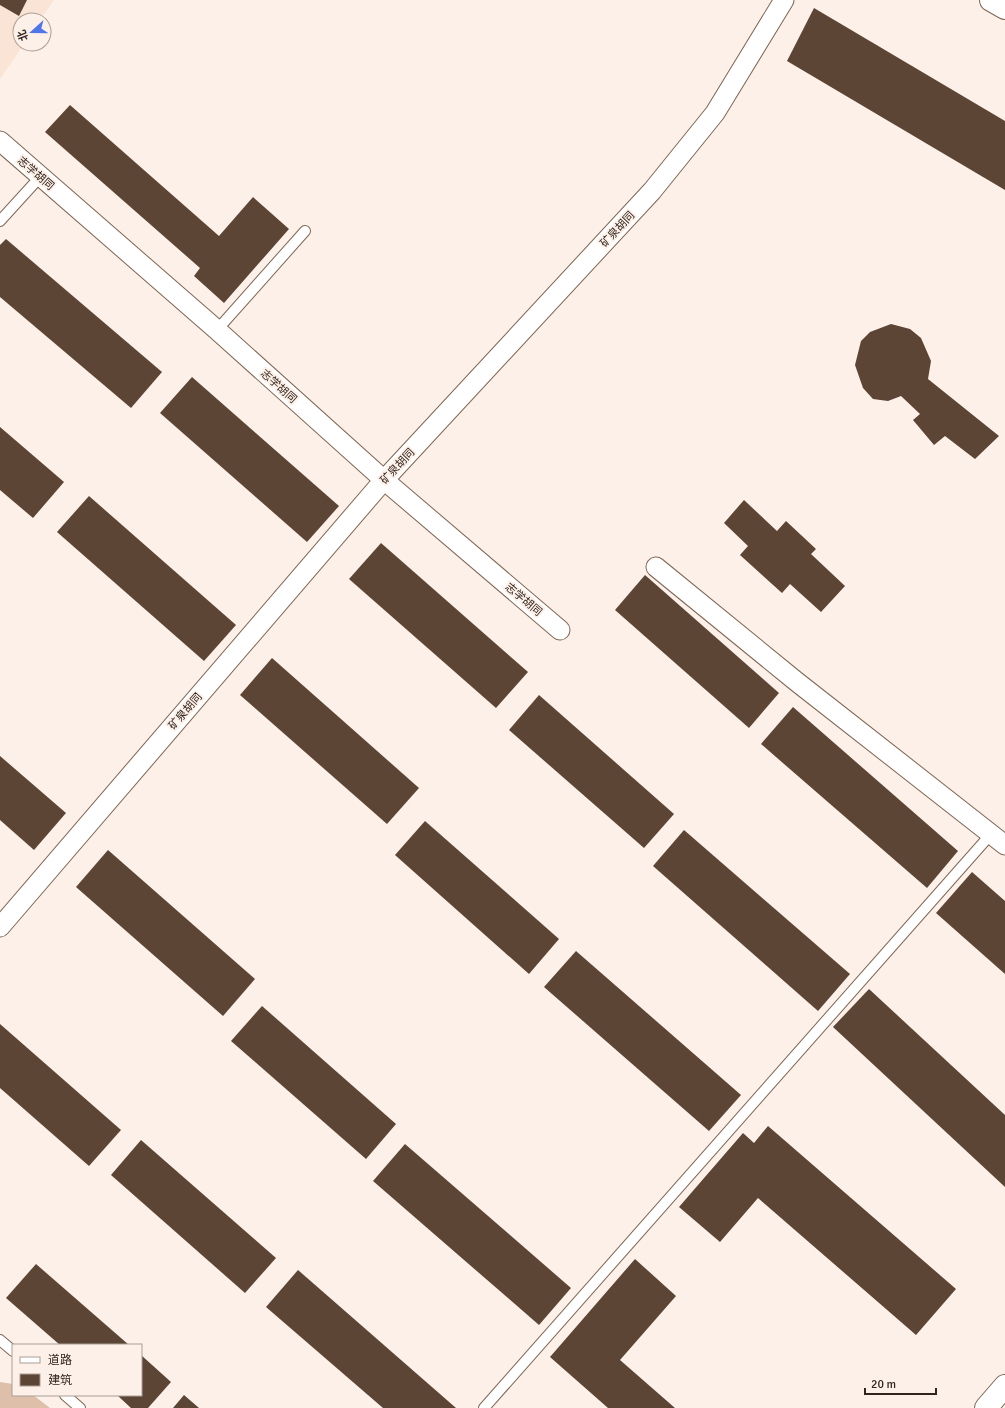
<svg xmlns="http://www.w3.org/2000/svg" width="1005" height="1408" font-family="Signika,'Noto Sans SC',sans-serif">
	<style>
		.built { fill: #fae4d5 }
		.green { fill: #ddbfaa }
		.building { fill: #5c4534 }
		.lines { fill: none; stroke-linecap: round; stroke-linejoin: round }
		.lane-casing { stroke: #7f6654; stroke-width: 12 }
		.street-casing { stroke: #7f6654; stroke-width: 21 }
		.secondary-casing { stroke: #7f6654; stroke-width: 24 }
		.primary-casing { stroke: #7f6654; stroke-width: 24 }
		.lane { stroke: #fff; stroke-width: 10 }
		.street { stroke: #fff; stroke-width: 19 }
		.secondary { stroke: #fff; stroke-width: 22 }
		.primary { stroke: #fff; stroke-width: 22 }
		.labels { text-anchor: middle; stroke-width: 4; stroke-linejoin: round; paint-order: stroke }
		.street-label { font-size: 11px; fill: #30251e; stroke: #fcf0e8 }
	</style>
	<rect width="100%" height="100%" fill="#fcf0e8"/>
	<!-- built -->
	<polygon class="built" points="0,0 54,0 40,20 20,20 20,44 24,44 0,79"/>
	<!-- green -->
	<polygon class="green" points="0,1382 13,1384 13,1395 33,1395 50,1408 0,1408"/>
	<!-- building -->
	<g class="building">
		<polygon points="0,0 27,0 19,16 0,5"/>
		<polygon points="814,8 1005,121 1005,190 787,61"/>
		<polygon points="70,105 219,236 253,197 289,229 224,303 194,276 200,268 45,132"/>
		<polygon points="6,239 162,372 131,408 0,297 0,245"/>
		<polygon points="891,324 910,329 921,338 931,361 928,379 999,436 975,459 945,436 934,445 913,420 920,414 901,396 888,401 873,399 863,388 855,365 861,341 870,332"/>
		<polygon points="192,377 339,506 307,542 160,413"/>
		<polygon points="0,427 64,482 33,518 0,490"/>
		<polygon points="89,496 236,625 204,661 57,532"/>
		<polygon points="744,500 777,531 786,521 816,549 811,554 845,586 821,612 790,584 782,593 740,555 748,546 724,523"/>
		<polygon points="381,543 528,672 496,708 349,579"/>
		<polygon points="645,575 779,693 749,728 615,610"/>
		<polygon points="272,658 419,788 387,824 240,695"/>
		<polygon points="539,695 674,814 644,848 509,730"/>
		<polygon points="793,707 958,851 927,888 761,744"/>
		<polygon points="0,756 66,813 34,850 0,820"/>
		<polygon points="425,821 559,939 529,974 395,855"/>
		<polygon points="684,830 850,974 818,1011 653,866"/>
		<polygon points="108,850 255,979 223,1016 76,887"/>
		<polygon points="972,872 1005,901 1005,974 936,913"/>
		<polygon points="576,951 741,1095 709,1131 544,987"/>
		<polygon points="869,989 1005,1115 1005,1187 833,1027"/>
		<polygon points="262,1006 396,1124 366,1159 231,1041"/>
		<polygon points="0,1024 121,1130 89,1166 0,1088"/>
		<polygon points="768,1126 956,1289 916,1335 758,1198 720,1242 679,1207 743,1133 754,1143"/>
		<polygon points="141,1140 276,1258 245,1293 111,1175"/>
		<polygon points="405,1144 571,1288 539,1325 373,1181"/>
		<polygon points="635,1259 676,1296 620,1360 675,1408 608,1408 550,1357"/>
		<polygon points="36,1264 129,1345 60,1345 6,1298"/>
		<polygon points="298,1270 456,1408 383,1408 266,1307"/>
		<polygon points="141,1355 171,1382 148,1408 131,1408 117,1395 141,1395"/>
		<polygon points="184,1395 199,1408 173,1408"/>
	</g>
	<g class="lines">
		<defs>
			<g id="lane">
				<polyline points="0,221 40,177"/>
				<polyline points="217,330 305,231"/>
				<polyline points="0,1340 13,1351"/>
				<polyline points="65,1395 80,1408"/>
				<polyline points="484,1408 991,834"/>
			</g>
			<g id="street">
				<polyline points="0,141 217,330 384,480 560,630"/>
				<polyline points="656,567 797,682 1005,845"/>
				<polyline points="0,927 384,480 652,191 715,113 784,0"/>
			</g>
			<polyline id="secondary" points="986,1408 1005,1386"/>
			<polyline id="primary" points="991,0 1005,8"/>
		</defs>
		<!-- lane casing -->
		<use href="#lane" class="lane-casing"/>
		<!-- street casing -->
		<use href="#street" class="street-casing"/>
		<!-- secondary casing -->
		<use href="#secondary" class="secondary-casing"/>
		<!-- primary casing -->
		<use href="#primary" class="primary-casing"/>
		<!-- lane -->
		<use href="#lane" class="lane"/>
		<!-- street -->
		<use href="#street" class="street"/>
		<!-- secondary -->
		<use href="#secondary" class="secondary"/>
		<!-- primary -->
		<use href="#primary" class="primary"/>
	</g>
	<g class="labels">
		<!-- street labels -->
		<g class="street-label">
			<text transform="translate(36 173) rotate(41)" y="4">志学胡同</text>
			<text transform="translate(617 229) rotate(-47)" y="4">矿泉胡同</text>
			<text transform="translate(279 386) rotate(42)" y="4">志学胡同</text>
			<text transform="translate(397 466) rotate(-47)" y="4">矿泉胡同</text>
			<text transform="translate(524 599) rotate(40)" y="4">志学胡同</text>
			<text transform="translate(185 711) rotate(-49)" y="4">矿泉胡同</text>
		</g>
	</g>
	<!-- legend -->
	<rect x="12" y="1344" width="130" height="52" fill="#fcf0e8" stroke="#aa9f97"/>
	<rect x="20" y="1357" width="20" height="6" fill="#ffffff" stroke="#aa9f97"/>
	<text x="48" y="1364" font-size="12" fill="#30251e">道路</text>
	<rect x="20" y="1374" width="20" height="12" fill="#5c4534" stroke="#aa9f97"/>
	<text x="48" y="1384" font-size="12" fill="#30251e">建筑</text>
	<!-- north arrow -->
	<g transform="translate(32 32) rotate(249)"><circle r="19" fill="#fcf0e8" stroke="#aa9f97"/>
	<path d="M0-3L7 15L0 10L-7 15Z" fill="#5075e9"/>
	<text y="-6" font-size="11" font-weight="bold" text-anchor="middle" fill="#30251e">北</text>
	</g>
	<!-- scale -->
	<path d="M865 1388v6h71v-6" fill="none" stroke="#30251e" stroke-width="2"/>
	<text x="871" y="1388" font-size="12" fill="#30251e" stroke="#fcf0e8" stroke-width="3" paint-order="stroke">20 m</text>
</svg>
